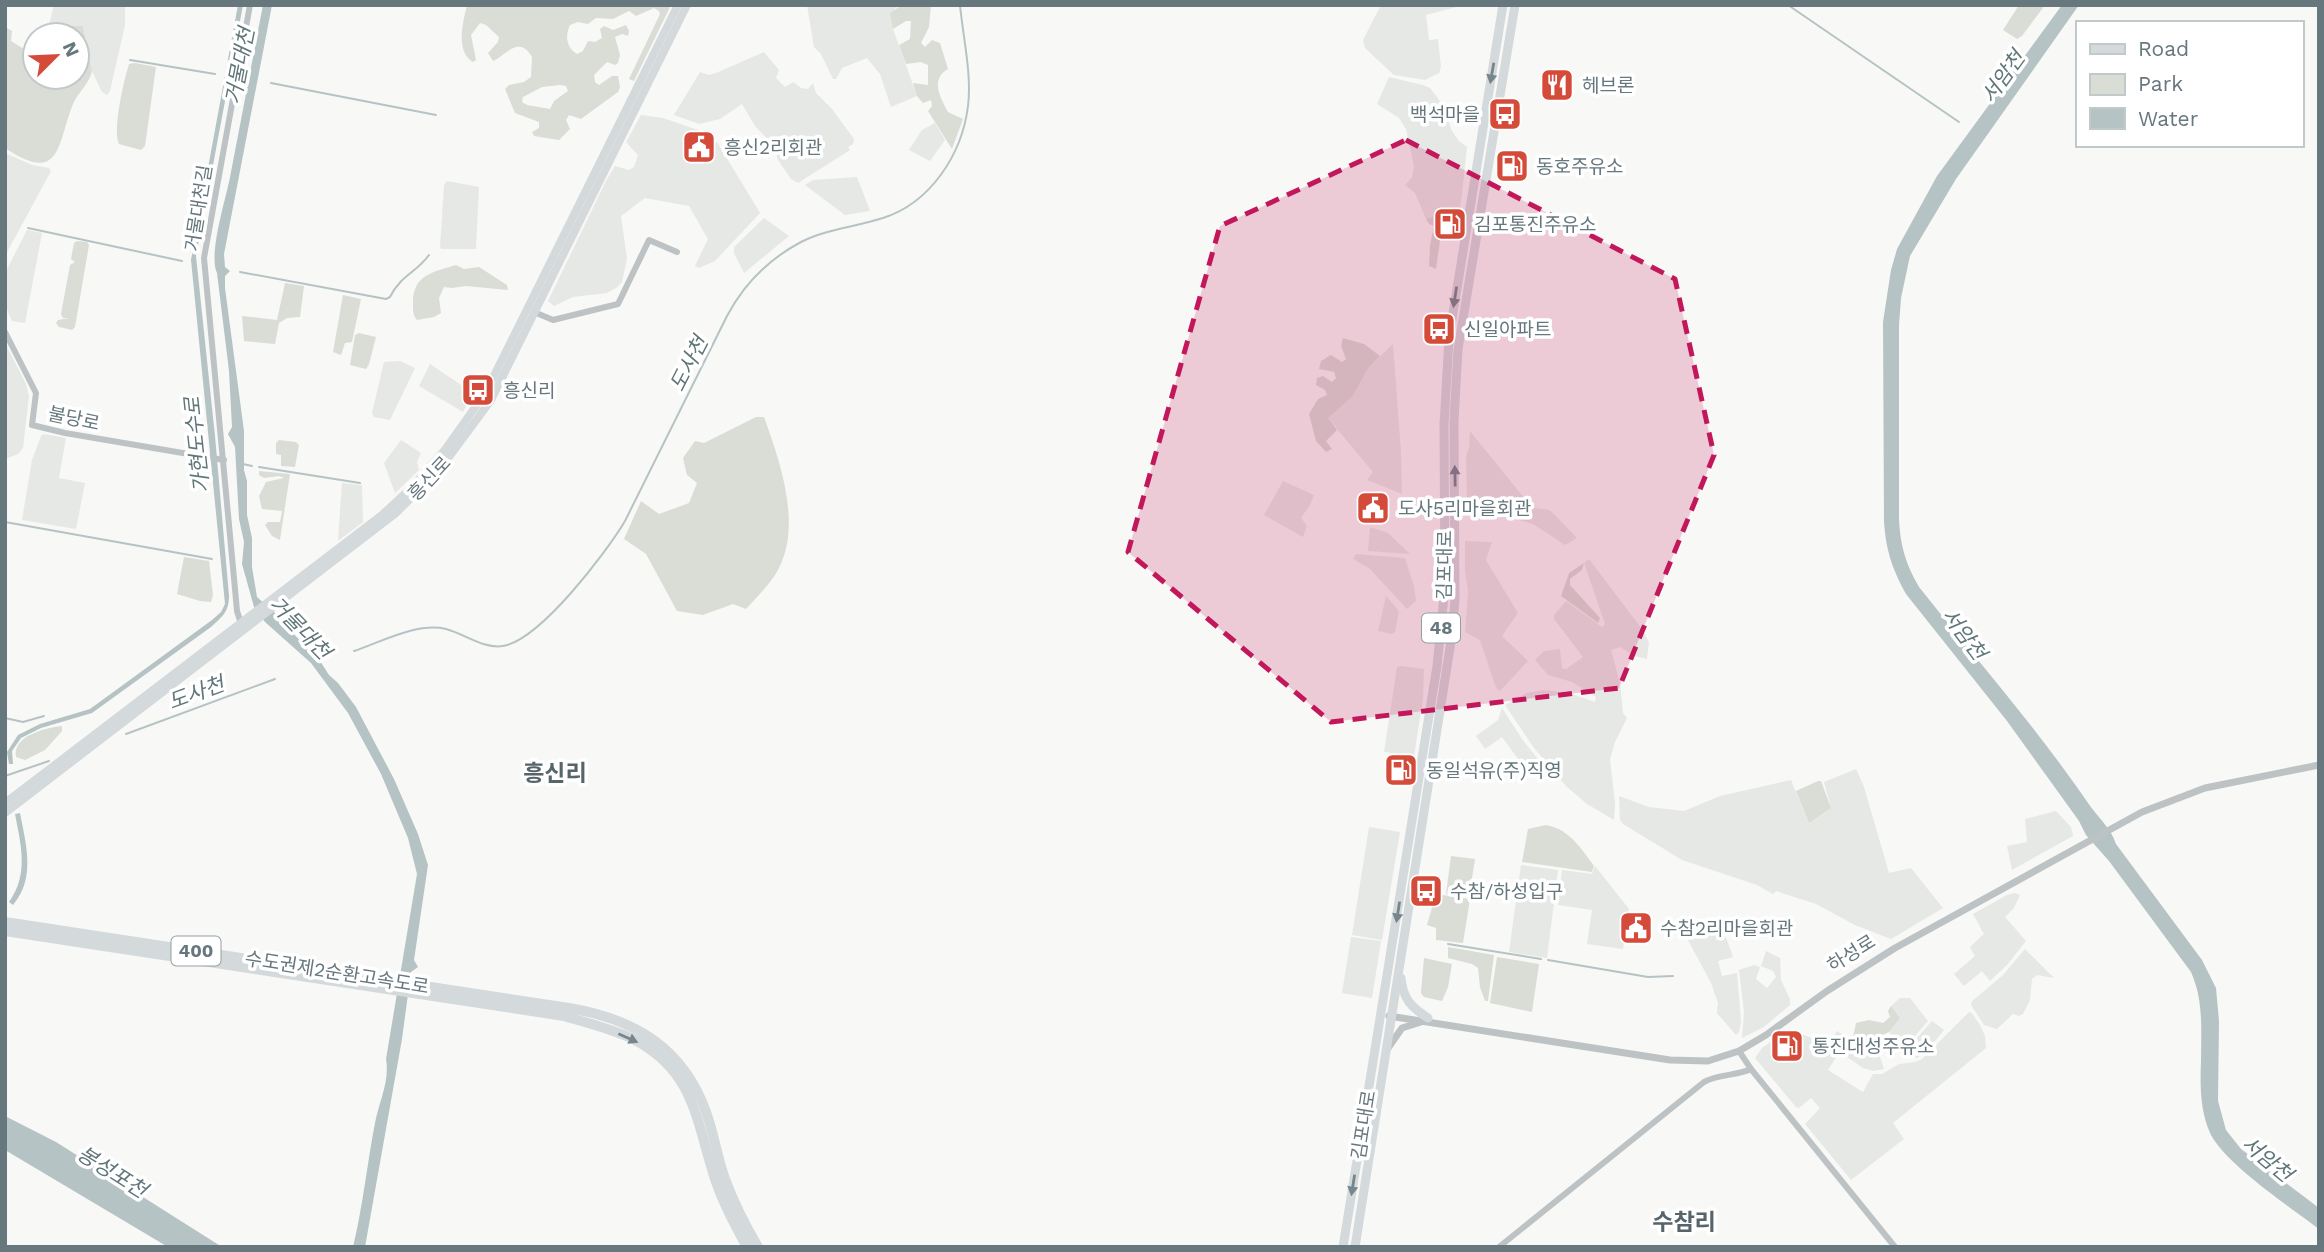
<svg xmlns="http://www.w3.org/2000/svg" width="2324" height="1252" font-family="'Work Sans','Noto Sans KR',sans-serif">
	<style>
		.built { fill: #e6e8e6 }
		.green { fill: #d9ddd6; fill-rule: evenodd }
		.water { fill: #b5c3c5 }
		.lines { fill: none; stroke-linecap: round; stroke-linejoin: round }
		.stream { stroke: #b5c3c5; stroke-width: 2 }
		.minor { stroke: #bdc3c5; stroke-width: 6 }
		.tertiary { stroke: #bdc3c5; stroke-width: 7 }
		.secondary { stroke: #d4d9db; stroke-width: 8 }
		.primary { stroke: #d4d9db; stroke-width: 9 }
		.motorway { stroke: #d4d9db; stroke-width: 10 }
		.oneway { fill: #76868c }
		.marked { fill: #c2185b; fill-opacity: 0.2; stroke: #c2185b; stroke-width: 5; stroke-dasharray: 14 9; stroke-linejoin: round }
		.labels { text-anchor: middle; stroke-width: 7; stroke-linejoin: round; paint-order: stroke }
		.shield { fill: #fff; stroke: #94a0a5; stroke-width: 2 }
		.shield-label { font-size: 18px; font-weight: bold; fill: #66777e }
		.poi-label { font-size: 19px; fill: #66777e; stroke: #fff; text-anchor: start }
		.street-label { font-size: 19px; fill: #66777e; stroke: #fff }
		.water-label { font-size: 21px; font-style: italic; fill: #607678; stroke: #fff }
		.quarter-label { font-size: 23px; font-weight: bold; fill: #57646a; stroke: #fff }
	</style>
	<rect width="100%" height="100%" fill="#f8f8f6"/>
	<!-- built -->
	<g class="built">
		<polygon points="54,5 125,5 125,25 110,91 107,95 102,92 92,71 83,26 49,25"/>
		<polygon points="807,5 902,5 895,8 893,29 917,96 891,107 880,74 867,58 842,68 836,79 833,79 821,54 814,47"/>
		<polygon points="1381,5 1464,5 1426,15 1429,40 1438,39 1441,67 1439,73 1425,80 1394,75 1365,48 1363,40"/>
		<polygon points="764,52 779,70 776,78 785,87 793,82 801,88 808,89 813,83 816,93 832,109 854,139 853,144 848,147 850,150 798,183 791,179 778,160 774,146 755,126 742,104 720,119 699,124 674,115 700,72 709,75 716,73"/>
		<polygon points="1389,77 1423,85 1430,88 1443,105 1452,131 1459,141 1467,147 1461,203 1459,209 1426,219 1415,193 1405,185 1412,177 1414,166 1406,129 1399,118 1377,104"/>
		<polygon points="641,115 663,118 701,131 689,144 699,156 717,142 760,213 715,261 699,268 695,266 708,239 689,206 645,198 621,216 627,259 622,282 616,288 607,293 573,297 554,306 548,301 606,181 615,166 629,170 634,167 638,155 626,142"/>
		<polygon points="935,123 945,140 930,161 909,150 922,130"/>
		<polygon points="5,153 32,165 49,168 51,171 5,256"/>
		<polygon points="857,177 870,211 845,215 805,185 813,180"/>
		<polygon points="447,181 479,187 476,249 441,249 440,247 444,185"/>
		<polygon points="764,218 789,236 744,273 734,253 734,247"/>
		<polygon points="27,230 42,233 25,323 12,321 10,317 5,304 5,273"/>
		<polygon points="5,343 26,384 29,396 23,448 18,454 5,459"/>
		<polygon points="1393,344 1401,452 1402,494 1367,480 1373,472 1328,418 1352,397 1369,367"/>
		<polygon points="400,361 415,368 390,420 374,417 372,413 384,362"/>
		<polygon points="430,364 473,393 463,412 419,386"/>
		<polygon points="1470,431 1529,504 1534,508 1550,510 1577,538 1565,545 1533,524 1467,504 1466,457 1469,447"/>
		<polygon points="44,434 66,438 59,478 85,483 76,529 22,520 32,460 41,436"/>
		<polygon points="401,440 421,453 417,462 419,470 395,493 384,463"/>
		<polygon points="1283,481 1314,495 1310,505 1301,518 1307,526 1303,537 1264,515"/>
		<polygon points="342,483 362,485 363,522 338,541"/>
		<polygon points="1370,527 1388,533 1410,554 1368,551"/>
		<polygon points="1465,541 1492,542 1486,560 1518,613 1502,636 1528,661 1500,691 1497,689 1495,685 1480,640 1465,632 1468,591 1465,572"/>
		<polygon points="1356,554 1405,558 1414,586 1416,601 1407,609 1370,569 1353,559"/>
		<polygon points="1589,559 1642,629 1649,642 1647,659 1635,656 1620,647 1611,650 1620,683 1623,713 1627,718 1615,742 1610,759 1615,803 1614,820 1587,804 1567,787 1534,748 1505,705 1526,693 1544,690 1569,693 1595,702 1596,697 1572,682 1548,675 1535,660 1544,651 1560,649 1562,668 1566,669 1583,657 1554,619 1554,615 1566,601 1602,627 1605,624 1584,563"/>
		<polygon points="1386,596 1399,611 1395,632 1392,634 1378,631"/>
		<polygon points="1402,666 1424,669 1423,699 1414,756 1384,752 1397,667"/>
		<polygon points="1502,708 1522,739 1544,767 1529,774 1502,737 1485,749 1476,736 1498,720"/>
		<polygon points="1856,769 1864,787 1889,873 1911,868 1943,908 1891,939 1855,925 1816,904 1776,891 1773,894 1757,885 1682,860 1623,824 1620,820 1619,796 1649,807 1684,811 1720,796 1791,780 1809,823 1831,808 1824,782"/>
		<polygon points="2056,811 2071,827 2073,836 2012,870 2007,846 2027,842 2025,819"/>
		<polygon points="1369,827 1400,832 1382,940 1352,935"/>
		<polygon points="1521,865 1558,870 1547,958 1509,952"/>
		<polygon points="1595,866 1629,909 1623,949 1587,944 1592,910 1558,905 1562,870 1592,874"/>
		<polygon points="2015,893 2020,895 2014,908 2005,917 2026,941 2007,965 1990,981 1982,971 1964,986 1954,974 1975,956 1970,947 1984,934 1973,914 2007,895"/>
		<polygon points="1720,928 1727,940 1733,957 1718,961 1722,976 1737,973 1741,1022 1739,1032 1736,1035 1717,1013 1718,1003 1711,983 1688,940"/>
		<polygon points="1351,937 1381,941 1372,998 1342,993"/>
		<polygon points="2025,949 2054,978 2037,975 2032,979 2030,1000 2023,1014 2019,1016 2013,1014 1997,1029 1984,1025 1971,1005 1972,1001 2002,976"/>
		<polygon points="1766,951 1780,958 1781,980 1790,999 1790,1005 1764,1027 1742,1038 1744,1012 1739,970 1754,965 1760,967 1756,979 1767,988 1776,977 1773,971 1761,966"/>
		<polygon points="1900,998 1910,998 1928,1021 1907,1045 1903,1056 1897,1041 1889,1032 1900,1018 1891,1006"/>
		<polygon points="1969,1012 1972,1013 1980,1025 1985,1036 1986,1048 1893,1123 1904,1139 1851,1180 1805,1124 1820,1108 1811,1098 1799,1108 1796,1107 1755,1058 1762,1048 1789,1029 1814,1039 1837,1056 1828,1070 1863,1092 1873,1074 1882,1074 1899,1064 1915,1062 1922,1059"/>
		<polygon points="1932,1021 1944,1030 1926,1052 1917,1058 1911,1058 1908,1054 1910,1046"/>
		<polygon points="1837,1031 1858,1044 1874,1039 1884,1069 1873,1071 1863,1068 1828,1044"/>
	</g>
	<!-- green -->
	<g class="green">
		<path d="M467 5H671L634 81 629 79 660 14 659 11 654 8 636 16 629 11 613 19 596 18 588 24 578 22 570 25C565 36 566 47 577 54L583 51 588 41 595 42 602 38 600 29 604 26 613 30 626 25 629 31 628 36 622 34 615 37 620 55 618 63 615 65 607 62 594 75 595 82 599 85 612 76H618L620 87 618 92 581 119 569 115 566 120 570 129 559 140 534 136 532 132 539 128V122L515 113 505 89 509 85 524 82 531 77 532 57C519 34 505 56 493 61L488 53 498 42 499 37 486 25 480 23 471 35 476 60 473 62C455 52 463 22 467 5ZM560 85 566 86 568 91 554 101 550 109 527 105 522 102 523 97 542 87Z"/>
		<path d="M902 5H931L929 27 921 43 925 47 932 40 940 43 948 69C930 79 940 97 948 112L963 119 952 149 928 111 932 106 931 100 923 103 917 96 913 83 928 85V65L921 62 906 64 899 45 910 39 911 21H906L893 29 890 13Z"/>
		<polygon points="2019,5 2045,5 2022,36 2017,39 2003,30"/>
		<path d="M49 25 83 26 92 71C90 83 78 92 73 104 57 143 62 186 5 148V27L12 31 11 41 35 56V77H77V35H46Z"/>
		<path d="M135 63 156 67 145 146 141 150 119 144C112 130 124 80 129 64Z"/>
		<polygon points="1442,214 1443,220 1436,269 1429,266 1430,245 1434,226 1429,224 1426,219"/>
		<polygon points="77,241 87,242 89,245 75,327 72,330 59,327 56,323 58,320 69,318 63,318 61,314 70,265 75,262 71,259 74,243"/>
		<path d="M456 265 464 269 479 267 507 285 508 290 466 286 452 288 444 287 439 298 441 313 434 317 417 320C413 315 413 311 413 304 412 275 433 272 456 265Z"/>
		<polygon points="285,283 304,286 300,317 287,318 279,323 275,344 244,341 242,316 277,320"/>
		<polygon points="343,295 361,299 352,342 345,343 341,355 333,352"/>
		<polygon points="359,333 376,337 369,364 366,369 350,365 355,335"/>
		<polygon points="1343,338 1364,344 1380,356 1369,367 1352,397 1328,418 1337,430 1326,441 1332,449 1326,452 1316,441 1309,414 1318,399 1327,395 1325,390 1316,385 1317,378 1323,376 1332,382 1336,378 1334,372 1319,369 1321,361 1331,355 1342,362 1346,359 1341,346"/>
		<path d="M756 417H764C781 464 804 530 775 575 767 587 756 598 746 609L733 604 703 615 677 611 646 554 624 539 641 501 659 514 689 503 697 483 687 475 683 458 695 441 704 443Z"/>
		<polygon points="279,440 296,442 299,445 295,467 281,466 281,455 276,454 276,443"/>
		<polygon points="259,471 290,474 280,540 272,536 265,525 268,522 280,522 282,511 262,509 259,496 266,482 284,478 279,476 264,478 259,475"/>
		<polygon points="184,557 209,561 213,595 211,602 200,601 177,594"/>
		<polygon points="1584,563 1582,570 1570,579 1570,585 1600,618 1598,623 1561,596 1569,573"/>
		<path d="M62 726V731L45 750 25 760 16 757C12 736 45 728 62 726Z"/>
		<polygon points="1818,781 1821,781 1831,808 1809,823 1796,791"/>
		<path d="M1546 825C1569 829 1581 848 1594 866L1592 872 1522 862 1528 829Z"/>
		<polygon points="1451,856 1475,859 1469,897 1446,894"/>
		<polygon points="1436,894 1470,899 1463,943 1436,940 1436,928 1427,925"/>
		<polygon points="1448,947 1494,955 1488,1001 1485,1001 1480,987 1478,968 1472,964 1448,958"/>
		<polygon points="1497,957 1539,964 1532,1012 1490,1003"/>
		<polygon points="1424,958 1452,964 1448,987 1442,1001 1424,997 1421,993"/>
		<polygon points="1891,1006 1900,1018 1889,1032 1862,1044 1852,1042 1856,1023 1869,1020 1883,1023 1890,1017 1888,1011"/>
	</g>
	<!-- water -->
	<g class="water">
		<path d="M238 5H243L196 256 215 436 229 596C229 612 222 617 211 627L92 713 41 728 21 738 12 751 13 764H9L7 752 18 735 40 724 90 709 212 620 221 612 225 604 191 260Z"/>
		<path d="M263 5H272L224 254 225 267 230 271 225 276V288L244 431V470L247 481V515L252 538V567L257 597 275 613 282 625 289 629 307 648 315 653 329 675 338 683 356 707 394 779 418 834 428 865 414 960 418 967 411 972 402 1039 365 1247H353C363 1206 367 1164 375 1123 379 1102 390 1081 386 1059L417 874 408 838 381 774 348 713 311 663 265 622 254 607 242 564 244 542 239 519 235 447 228 434 232 427 229 371 217 273C208 254 226 199 230 177 241 120 252 62 263 5Z"/>
		<path d="M2062 5H2079L1956 179 1910 256 1901 298 1899 325V519C1900 545 1906 565 1919 587 1975 658 2035 726 2086 800 2096 816 2110 826 2116 844L2202 960 2216 988 2219 1021 2218 1101 2226 1130 2241 1149 2319 1208V1229C2289 1206 2228 1166 2211 1135 2200 1112 2200 1086 2201 1061 2201 1031 2204 1001 2191 972L2109 861 2086 835 2079 821 2007 721 1906 594C1892 568 1886 551 1884 521L1883 322 1891 270 1897 249 1937 176Z"/>
		<path d="M20 813C26 845 36 878 13 905L9 902C29 874 21 846 15 814Z"/>
		<polygon points="5,1116 56,1142 222,1247 168,1247 5,1150"/>
	</g>
	<g class="lines">
		<!-- stream -->
		<g class="stream">
			<polyline points="1788,5 1959,122"/>
			<polyline points="130,60 215,74"/>
			<polyline points="242,78 248,79"/>
			<polyline points="271,83 436,115"/>
			<polyline points="28,228 182,261"/>
			<path d="M240 272 386 299 390 297C400 276 417 272 429 255"/>
			<polyline points="243,464 252,466"/>
			<polyline points="259,467 360,483"/>
			<polyline points="5,522 212,559"/>
			<path d="M354 651C381 642 417 622 446 629 465 634 483 649 503 646 540 640 606 553 625 521L727 316C744 284 769 259 801 242 827 229 855 227 883 218 930 203 962 155 968 106 972 75 963 37 960 5"/>
			<polyline points="5,718 23,722 44,716"/>
			<polyline points="126,734 275,679"/>
			<polyline points="5,776 49,761"/>
			<polyline points="1448,944 1541,959"/>
			<polyline points="1548,960 1648,977 1673,976"/>
		</g>
		<!-- minor -->
		<g class="minor">
			<polyline points="534,312 553,320 618,304 649,240 677,252"/>
			<polyline points="5,332 36,393 32,425 65,433 224,460"/>
			<polyline points="242,627 237,611 235,589 204,258 250,5"/>
			<polyline points="1751,1069 1895,1247"/>
			<path d="M1499 1247 1704 1082C1719 1074 1736 1076 1751 1069L1739 1051"/>
		</g>
		<!-- tertiary -->
		<g class="tertiary">
			<polyline points="1389,1016 1670,1060 1708,1061 1739,1051 1766,1035 1827,991 1895,948 2142,812 2205,788 2319,765"/>
			<polyline points="1388,1048 1402,1028 1421,1022"/>
		</g>
		<!-- secondary -->
		<g class="secondary">
			<polyline points="5,803 382,515 409,490 444,451 486,392 678,5"/>
			<polyline points="5,813 396,513 440,469 491,400 687,5"/>
		</g>
		<!-- primary -->
		<g class="primary">
			<path d="M1401 978C1403 999 1411 1007 1428 1018"/>
			<polyline points="1343,1247 1437,666 1445,586 1444,425 1449,338 1503,5"/>
			<polyline points="1355,1247 1452,635 1455,600 1454,421 1458,349 1515,5"/>
		</g>
		<!-- motorway -->
		<g class="motorway">
			<path d="M5 922 569 1008C634 1019 683 1047 706 1112 714 1134 717 1157 725 1179 734 1203 745 1225 758 1247"/>
			<path d="M5 931 564 1016C587 1023 613 1029 635 1040 695 1072 696 1121 715 1179 723 1203 735 1225 747 1247"/>
		</g>
	</g>
	<!-- one-way arrows -->
	<defs><path id="oneway-solid" d="M-6-.8H1V-3.2L6.5 0L1 3.2V.8H-6Z" transform="scale(1.75)"/></defs>
	<g class="oneway">
		<use href="#oneway-solid" transform="translate(1492 73) rotate(100)"/>
		<use href="#oneway-solid" transform="translate(1455 297) rotate(99)"/>
		<use href="#oneway-solid" transform="translate(1455 476) rotate(-91)"/>
		<use href="#oneway-solid" transform="translate(1398 912) rotate(99)"/>
		<use href="#oneway-solid" transform="translate(628 1038) rotate(24)"/>
		<use href="#oneway-solid" transform="translate(1353 1185) rotate(99)"/>
	</g>
	<!-- marked area -->
	<path class="marked" d="M1406 140 1675 279 1714 455 1619 688 1331 722 1128 552 1220 226Z"/>
	<!-- icons -->
	<defs>
		<symbol id="restaurant-square" viewBox="-11 -11 22 22"><rect x="-9" y="-9" width="18" height="18" rx="4" fill="#d44b3a" stroke="#fff"/><path d="M-5-6h1v4h1v-4h1v4h1v-4h1v5L-1.5 .5V6h-2V.5L-5-1ZM5-6V6H3V1.5H1.5Q1.5-4 5-6Z" fill="#fff"/></symbol>
		<symbol id="bus-square" viewBox="-11 -11 22 22"><rect x="-9" y="-9" width="18" height="18" rx="4" fill="#d44b3a" stroke="#fff"/><path d="M-5-6H5V4H4V6H2V4H-2V6H-4V4H-5ZM-3.5-4V0h7V-4ZM-3.5 1.2v1.5H-2V1.2ZM2 1.2v1.5H3.5V1.2Z" fill="#fff"/></symbol>
		<symbol id="civic-square" viewBox="-11 -11 22 22"><rect x="-9" y="-9" width="18" height="18" rx="4" fill="#d44b3a" stroke="#fff"/><path d="M-.6-6.5H3V-4.5H.6V-3L4-1V1h2V6H-6V1h2V-1L-.6-3ZM-1.2 2.5V6h2.4V2.5Z" fill="#fff"/></symbol>
		<symbol id="fuel-square" viewBox="-11 -11 22 22"><rect x="-9" y="-9" width="18" height="18" rx="4" fill="#d44b3a" stroke="#fff"/><path d="M-5.5-6h7V0h2V4h1.3V-2.5L3-4.5l.8-.8L6-3V5H2.5V1h-1V6h-7ZM-4.2-4.7v3.2H.2V-4.7Z" fill="#fff"/></symbol>
	</defs>
	<g fill-rule="evenodd">
		<use href="#restaurant-square" x="1538" y="66" width="38" height="38"/>
		<use href="#bus-square" x="1486" y="95" width="38" height="38"/>
		<use href="#civic-square" x="680" y="128" width="38" height="38"/>
		<use href="#fuel-square" x="1493" y="147" width="38" height="38"/>
		<use href="#fuel-square" x="1431" y="205" width="38" height="38"/>
		<use href="#bus-square" x="1420" y="310" width="38" height="38"/>
		<use href="#bus-square" x="459" y="371" width="38" height="38"/>
		<use href="#civic-square" x="1354" y="489" width="38" height="38"/>
		<use href="#fuel-square" x="1382" y="751" width="38" height="38"/>
		<use href="#bus-square" x="1407" y="872" width="38" height="38"/>
		<use href="#civic-square" x="1617" y="909" width="38" height="38"/>
		<use href="#fuel-square" x="1768" y="1027" width="38" height="38"/>
	</g>
	<g class="labels">
		<!-- shield labels -->
		<g class="shield">
			<rect x="1422" y="613.5" width="38" height="29" rx="5"/>
			<rect x="171.5" y="936.5" width="49" height="29" rx="5"/>
		</g>
		<g class="shield-label">
			<text x="1441" y="634">48</text>
			<text x="196" y="957">400</text>
		</g>
		<!-- poi labels -->
		<g class="poi-label">
			<text x="1582" y="92">헤브론</text>
			<text x="1480" y="121" text-anchor="end">백석마을</text>
			<text x="724" y="154">흥신2리회관</text>
			<text x="1536" y="173">동호주유소</text>
			<text x="1474" y="231">김포통진주유소</text>
			<text x="1464" y="336">신일아파트</text>
			<text x="503" y="397">흥신리</text>
			<text x="1398" y="515">도사5리마을회관</text>
			<text x="1426" y="777">동일석유(주)직영</text>
			<text x="1450" y="898">수참/하성입구</text>
			<text x="1660" y="935">수참2리마을회관</text>
			<text x="1812" y="1053">통진대성주유소</text>
		</g>
		<!-- street labels -->
		<g class="street-label">
			<text transform="translate(198 208) rotate(-81)" y="7">거물대천길</text>
			<text transform="translate(74 418) rotate(12)" y="7">불당로</text>
			<text transform="translate(429 478) rotate(-47)" y="7">흥신로</text>
			<text transform="translate(1444 565) rotate(-89)" y="7">김포대로</text>
			<text transform="translate(1851 953) rotate(-32)" y="7">하성로</text>
			<text transform="translate(337 972) rotate(9)" y="7">수도권제2순환고속도로</text>
			<text transform="translate(1363 1125) rotate(-81)" y="7">김포대로</text>
		</g>
		<!-- water labels -->
		<g class="water-label">
			<text transform="translate(240 66) rotate(-79)" y="7">거물대천</text>
			<text transform="translate(2003 77) rotate(-54)" y="7">서암천</text>
			<text transform="translate(689 364) rotate(-63)" y="7">도사천</text>
			<text transform="translate(197 445) rotate(-96)" y="7">가현도수로</text>
			<text transform="translate(300 628) rotate(46)" y="7">거물대천</text>
			<text transform="translate(1964 634) rotate(53)" y="7">서암천</text>
			<text transform="translate(196 693) rotate(-20)" y="7">도사천</text>
			<text transform="translate(2267 1159) rotate(40)" y="7">서암천</text>
			<text transform="translate(112 1172) rotate(32)" y="7">봉성포천</text>
		</g>
		<!-- quarter labels -->
		<g class="quarter-label">
			<text x="555" y="781">흥신리</text>
			<text x="1684" y="1230">수참리</text>
		</g>
	</g>
	<!-- border -->
	<rect width="2324" height="1252" fill="none" stroke="#66777e" stroke-width="14"/>
	<!-- legend -->
	<rect x="2076" y="21" width="228" height="126" fill="#ffffff" stroke="#c2c9cb" stroke-width="2"/>
	<rect x="2090" y="44" width="35" height="10" fill="#d4d9db" stroke="#c2c9cb" stroke-width="2"/>
	<text x="2138" y="56" font-size="21" fill="#66777e">Road</text>
	<rect x="2090" y="74" width="35" height="21" fill="#d9ddd6" stroke="#c2c9cb" stroke-width="2"/>
	<text x="2138" y="91" font-size="21" fill="#66777e">Park</text>
	<rect x="2090" y="108" width="35" height="21" fill="#b5c3c5" stroke="#c2c9cb" stroke-width="2"/>
	<text x="2138" y="126" font-size="21" fill="#66777e">Water</text>
	<!-- north arrow -->
	<g transform="translate(56 56) rotate(66)"><circle r="33" fill="#ffffff" stroke="#c2c9cb" stroke-width="2"/>
	<path d="M0-5L12 26L0 18L-12 26Z" fill="#d44b3a"/>
	<text y="-10" font-size="19" font-weight="bold" text-anchor="middle" fill="#66777e">N</text>
	</g>
</svg>
